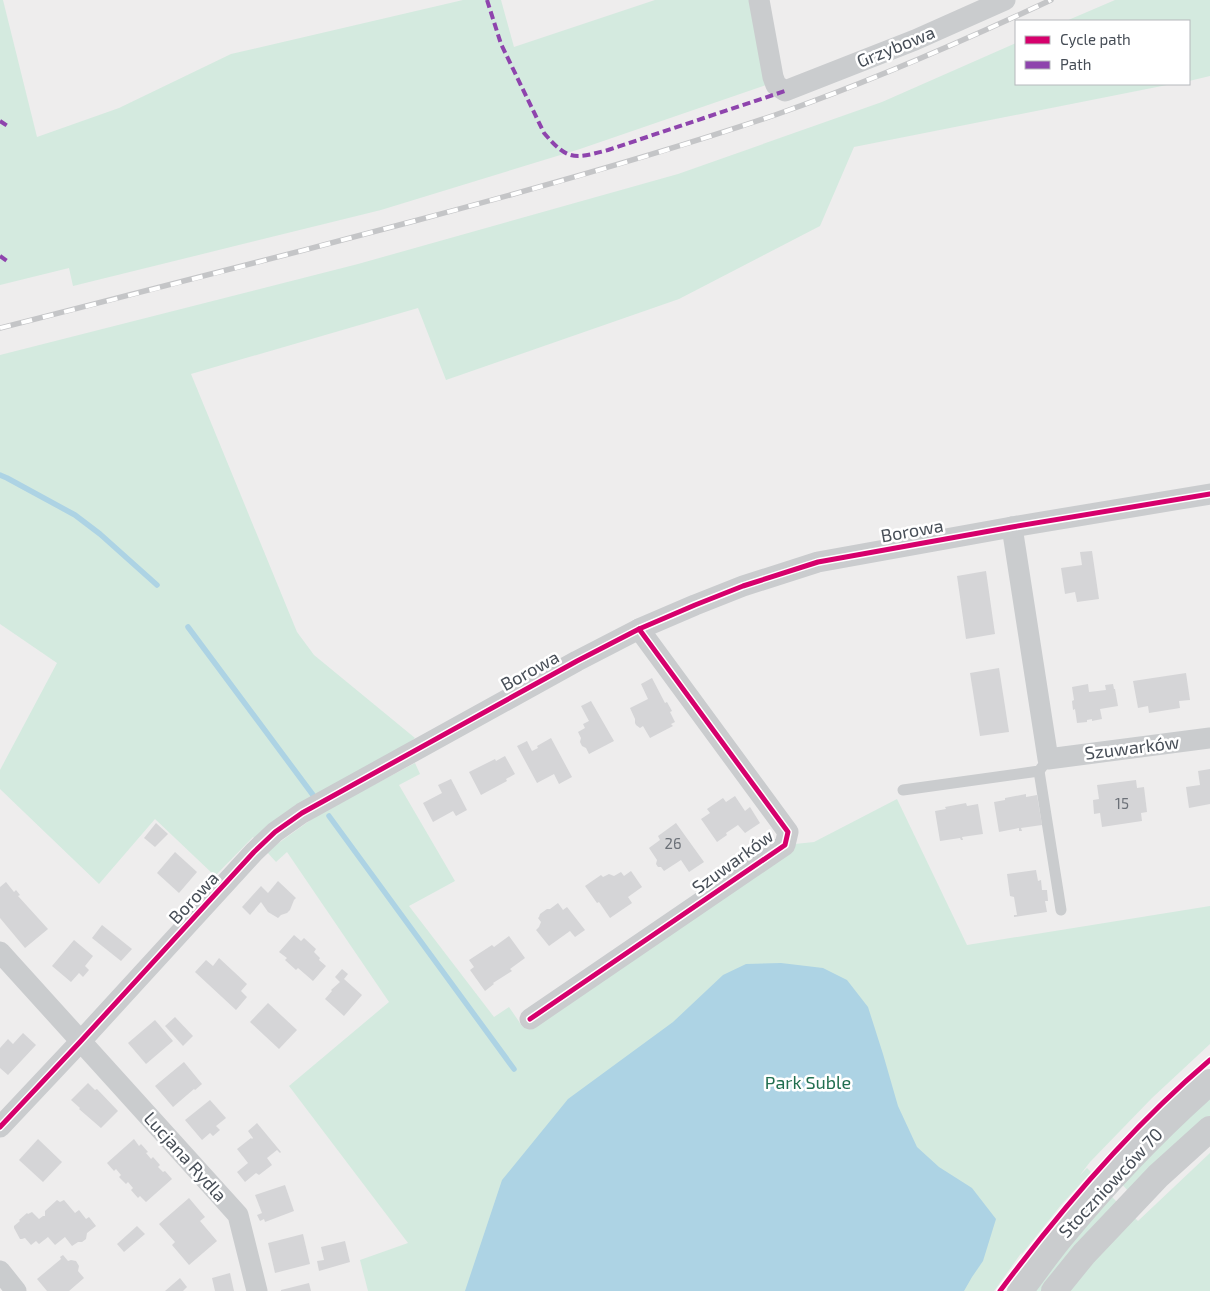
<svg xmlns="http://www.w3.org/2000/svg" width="1210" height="1291" font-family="'Exo 2',sans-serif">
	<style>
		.green { fill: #d4eadf }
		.water { fill: #add3e4 }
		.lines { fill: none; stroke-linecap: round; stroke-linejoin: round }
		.stream { stroke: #add3e4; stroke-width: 5.5 }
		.building { fill: #d5d5d7 }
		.service { stroke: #caccce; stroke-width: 11 }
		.minor { stroke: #caccce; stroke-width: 21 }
		.tertiary { stroke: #caccce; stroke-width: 26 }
		.rail-casing { stroke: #c4c5c7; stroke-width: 5.5 }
		.rail { stroke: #fff; stroke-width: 4; stroke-dasharray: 11; stroke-linecap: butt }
		.quiet { stroke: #8e44ad; stroke-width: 4; stroke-dasharray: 8 4; stroke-linecap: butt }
		.cycleway-casing { stroke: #fff; stroke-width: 8 }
		.cycleway { stroke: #d6006c; stroke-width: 5 }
		.labels { text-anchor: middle; stroke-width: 5; stroke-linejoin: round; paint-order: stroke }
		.number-label { font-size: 15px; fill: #6c7178 }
		.street-label { font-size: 18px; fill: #474e57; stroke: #fff }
		.park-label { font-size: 18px; fill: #216e4f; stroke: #fff }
	</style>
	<rect width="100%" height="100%" fill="#eeeded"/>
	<!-- green -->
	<g class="green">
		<polygon points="0,0 3,0 37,137 119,108 231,54 463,0 501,0 514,47 655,0 753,0 766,85 580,149 381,210 73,286 69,268 0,285"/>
		<polygon points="1115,0 1210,0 1210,76 1189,81 1189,21 1066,21"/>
		<polygon points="1016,43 1016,84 1172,84 854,147 820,226 679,299 446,380 418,308 191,374 297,632 314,655 415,738 394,755 256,840 253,837 215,876 155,819 99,884 0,789 0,770 57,663 0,624 0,355 358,264 678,174 882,102"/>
		<polygon points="415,763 420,774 399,785 455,881 409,906 494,1017 509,1007 522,1026 785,845 814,842 897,799 967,945 1210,906 1210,1044 1152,1098 1090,1162 1080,1175 1087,1168 1091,1172 1061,1205 1021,1255 1022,1252 994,1291 368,1291 360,1260 408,1243 289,1086 389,1002 287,852 276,862 267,852 273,847 319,814"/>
		<polygon points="1210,1097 1210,1116 1128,1191 1121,1183"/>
		<polygon points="1210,1153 1210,1291 1069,1291 1132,1215 1138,1221"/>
		<polygon points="1110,1195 1117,1202 1043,1291 1034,1291"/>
	</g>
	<!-- water -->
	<polygon class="water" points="781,963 823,968 847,980 868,1007 883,1054 898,1106 917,1147 939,1167 972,1188 996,1219 983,1261 972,1277 964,1291 465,1291 502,1180 568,1099 673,1022 723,975 746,964"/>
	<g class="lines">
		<!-- stream -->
		<g class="stream">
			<polyline points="0,475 7,478 75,515 100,534 157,585"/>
			<polyline points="188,627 313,795"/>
			<polyline points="329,816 514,1069"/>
		</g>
	</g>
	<!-- building -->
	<g class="building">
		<polygon points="1092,551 1099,599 1077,602 1075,592 1065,594 1061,568 1082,565 1080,552"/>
		<polygon points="986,571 995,634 966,639 957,576"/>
		<polygon points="999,668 1009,732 980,736 970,673"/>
		<polygon points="1186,673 1190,700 1179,701 1180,708 1149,713 1148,706 1138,708 1133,681"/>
		<polygon points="652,678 665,703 667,702 672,711 670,712 675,722 671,724 673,726 650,738 643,726 640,728 636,725 635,723 635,719 630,708 648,699 641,684"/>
		<polygon points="1088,684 1089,692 1106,690 1105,685 1113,684 1114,689 1115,689 1118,706 1100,709 1102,719 1092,721 1092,719 1087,720 1087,722 1077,723 1075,709 1073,710 1072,701 1074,700 1072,687"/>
		<polygon points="591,701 614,741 589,754 586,748 582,746 580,742 581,738 578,732 585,728 583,724 589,721 581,706"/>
		<polygon points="551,738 572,777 559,784 554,774 537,783 517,746 527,741 532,751 538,748 537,746"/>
		<polygon points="505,756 515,774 506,779 507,781 481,795 469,772 495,759 496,761"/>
		<polygon points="1210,769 1210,804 1189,808 1186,787 1200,785 1198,771"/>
		<polygon points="451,779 467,810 456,816 453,811 433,822 423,803 442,793 438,785"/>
		<polygon points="1136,780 1137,788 1144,787 1147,812 1141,813 1142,821 1102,827 1100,813 1094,814 1093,800 1099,799 1097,785"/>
		<polygon points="1026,794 1026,797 1037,795 1042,825 1021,828 1022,831 1019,831 1019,828 999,832 994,802 1005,800 1005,798"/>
		<polygon points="735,796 745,811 750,807 760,823 745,833 738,825 726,833 727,835 717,842 701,819 710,813 707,809 723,798 726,802"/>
		<polygon points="966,803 967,806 978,804 983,834 962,837 963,840 961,840 960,838 940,841 935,811 946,809 945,807"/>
		<polygon points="156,823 168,834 155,847 144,838"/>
		<polygon points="676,823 704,862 689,872 681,860 664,871 661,867 658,867 656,864 657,860 649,848 660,840 658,836"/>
		<polygon points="175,852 197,872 179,893 157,873"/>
		<polygon points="1036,870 1038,881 1041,880 1042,890 1047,890 1048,901 1045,901 1047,912 1014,917 1014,915 1017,915 1014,897 1010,896 1007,874"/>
		<polygon points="631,871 642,887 628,897 632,903 610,918 599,902 597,903 585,886 601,875 603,877 609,874 614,876 621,872 624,876"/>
		<polygon points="278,881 296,898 294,900 290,910 287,913 281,915 278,918 268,912 261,902 250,915 242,907 261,886 268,893"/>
		<polygon points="6,882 14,892 16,890 20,895 18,896 48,929 25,948 0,918 0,887"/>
		<polygon points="558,903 563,910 567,907 585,930 575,937 570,931 549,946 536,930 539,927 541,922 538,918 539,917 540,914 547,909 550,909"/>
		<polygon points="102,925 132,949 121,961 92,938"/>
		<polygon points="294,935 301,941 304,938 316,949 314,952 320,958 319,960 326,966 313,981 298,968 296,970 285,960 287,958 279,952"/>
		<polygon points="509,936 525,958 510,969 512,971 493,983 494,984 485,991 470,970 474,967 469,960 492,945 494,947"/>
		<polygon points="74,940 93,956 85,966 89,970 83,977 79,973 71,982 52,966"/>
		<polygon points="219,958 247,984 241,991 247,997 236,1010 195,972 206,960 213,966"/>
		<polygon points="342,969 348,974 344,979 362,995 344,1016 325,999 332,991 331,990 340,982 335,977"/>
		<polygon points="268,1003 297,1030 279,1049 250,1022"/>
		<polygon points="175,1017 193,1036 183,1046 165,1026"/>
		<polygon points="155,1020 173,1041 146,1064 128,1043"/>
		<polygon points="23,1033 36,1045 8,1075 0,1068 0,1048 8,1039 13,1044"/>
		<polygon points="184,1062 202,1084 195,1090 194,1089 173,1107 155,1086"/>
		<polygon points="88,1083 95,1090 97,1089 118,1111 101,1128 79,1109 80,1108 71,1100"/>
		<polygon points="210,1100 226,1118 216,1126 220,1130 213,1136 210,1133 202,1140 185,1120"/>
		<polygon points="257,1123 281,1152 280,1153 277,1150 267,1158 272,1165 259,1175 256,1173 245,1182 237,1172 248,1163 237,1149 251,1138 252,1139 253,1138 248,1131"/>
		<polygon points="38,1139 62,1162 43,1182 19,1160"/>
		<polygon points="134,1139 139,1146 141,1144 148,1152 146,1153 151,1159 153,1157 160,1165 158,1167 163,1172 165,1171 172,1179 146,1202 140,1196 138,1198 131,1190 133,1188 128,1182 126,1184 119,1177 121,1175 116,1169 114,1171 107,1163"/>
		<polygon points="285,1185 294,1211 265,1222 264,1219 260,1221 257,1215 262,1213 255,1195"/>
		<polygon points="189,1198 205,1217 200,1221 217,1241 189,1265 172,1245 175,1242 159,1224"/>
		<polygon points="57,1200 60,1202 64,1200 75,1213 79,1210 86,1219 89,1217 96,1226 87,1233 86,1239 82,1242 78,1242 72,1246 65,1237 55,1245 48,1237 39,1244 36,1241 31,1245 25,1238 22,1239 20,1239 14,1228 14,1226 20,1221 19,1220 27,1213 28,1214 32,1212 39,1219 43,1216 45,1216 45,1211"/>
		<polygon points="137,1226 145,1234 124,1252 117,1244"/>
		<polygon points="303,1234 310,1264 275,1273 268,1243"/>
		<polygon points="345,1241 350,1262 319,1271 317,1261 324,1260 321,1247"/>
		<polygon points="63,1255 68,1261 71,1260 76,1261 79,1266 78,1271 84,1278 69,1291 47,1291 37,1279 61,1259 60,1257"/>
		<polygon points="230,1273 234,1291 215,1291 212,1278"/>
		<polygon points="180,1278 187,1287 183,1291 165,1291"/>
		<polygon points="309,1283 311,1291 281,1291 281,1290"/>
	</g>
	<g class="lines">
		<!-- service -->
		<g class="service">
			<polyline points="1039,771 1061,910"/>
			<polyline points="903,790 1039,771 1048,759"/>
		</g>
		<!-- minor -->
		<g class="minor">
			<polyline points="759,0 773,77 776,85 785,91 915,40 1005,0"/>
			<polyline points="1012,527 1048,759 1210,738"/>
			<polyline points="0,952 238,1215 257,1291"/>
			<polyline points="530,1019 785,845 788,832 639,629"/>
			<polyline points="0,1127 80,1042 254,852 275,832 302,813 577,661 639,629 695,605 743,586 818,562 1012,527 1210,494"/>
			<polyline points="0,1271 16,1291"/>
		</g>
		<!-- tertiary -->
		<g class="tertiary">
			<path d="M1020 1291C1034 1273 1047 1254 1062 1236 1107 1181 1157 1129 1210 1082"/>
			<polyline points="1054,1291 1084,1254 1158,1176 1210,1129"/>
		</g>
		<defs>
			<path id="rail" d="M0 328C140 293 279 257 418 220 538 188 657 155 775 115 869 82 961 42 1051 0"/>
		</defs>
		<!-- rail casing -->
		<use href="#rail" class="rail-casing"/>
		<!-- rail -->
		<use href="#rail" class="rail"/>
		<!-- quiet -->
		<g class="quiet">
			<path d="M487 0 501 44 544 133C568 161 574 159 608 150L785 91"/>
			<polyline points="0,121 9,127"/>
			<polyline points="0,256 7,261"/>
		</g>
		<defs>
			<g id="cycleway">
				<polyline points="530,1019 785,845 788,832 639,629"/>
				<polyline points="0,1127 80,1042 254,852 275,832 302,813 577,661 639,629 695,605 743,586 818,562 1012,527 1210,494"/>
				<path d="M1000 1291C1062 1208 1130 1128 1210 1060"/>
			</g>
		</defs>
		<!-- cycleway casing -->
		<use href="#cycleway" class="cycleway-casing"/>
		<!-- cycleway -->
		<use href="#cycleway" class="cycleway"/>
	</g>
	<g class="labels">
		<!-- number labels -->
		<g class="number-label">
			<text x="1122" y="809">15</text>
			<text x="673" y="849">26</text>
		</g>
		<!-- street labels -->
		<g class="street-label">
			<text transform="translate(896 47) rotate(-22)" y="6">Grzybowa</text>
			<text transform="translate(912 531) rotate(-10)" y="6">Borowa</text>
			<text transform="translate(530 671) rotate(-29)" y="6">Borowa</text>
			<text transform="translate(1132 748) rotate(-7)" y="6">Szuwarków</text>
			<text transform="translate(733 862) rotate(-36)" y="6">Szuwarków</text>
			<text transform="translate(194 898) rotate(-47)" y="6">Borowa</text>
			<text transform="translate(185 1157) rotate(48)" y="6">Lucjana Rydla</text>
			<text transform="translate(1111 1183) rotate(-47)" y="6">Stoczniowców 70</text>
		</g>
		<!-- park labels -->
		<g class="park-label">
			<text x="808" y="1089">Park Suble</text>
		</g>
	</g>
	<!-- legend -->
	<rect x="1015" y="20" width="175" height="65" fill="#ffffff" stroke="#b5b8bc"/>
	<rect x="1025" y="36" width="25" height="8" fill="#d6006c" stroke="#b5b8bc"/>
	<text x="1060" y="45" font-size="15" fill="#474e57">Cycle path</text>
	<rect x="1025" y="61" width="25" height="8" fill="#8e44ad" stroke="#b5b8bc"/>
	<text x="1060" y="70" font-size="15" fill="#474e57">Path</text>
</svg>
